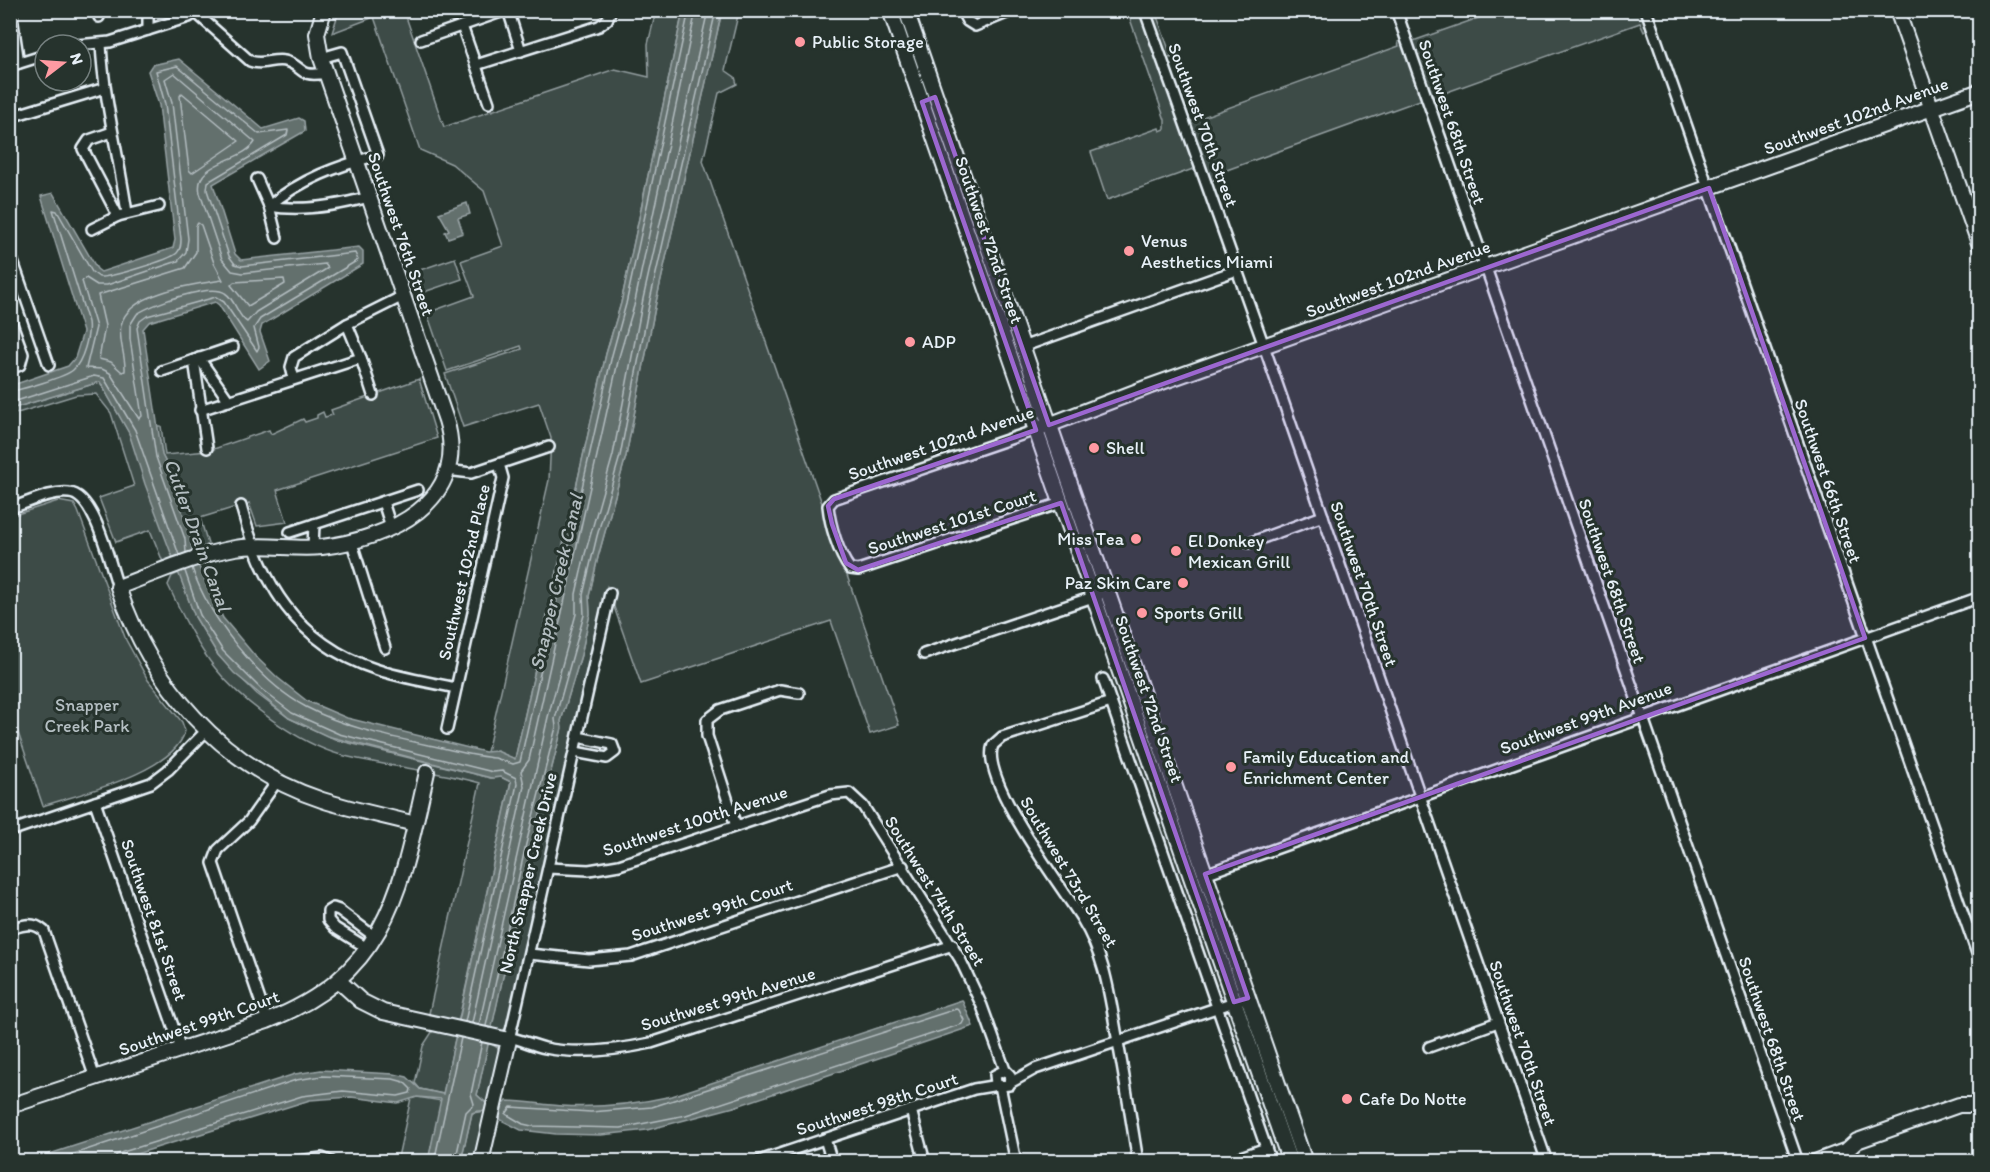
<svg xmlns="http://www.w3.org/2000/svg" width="1990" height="1172" font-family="Itim,sans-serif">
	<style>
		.green { fill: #3e4b47; stroke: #939ea0; stroke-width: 1.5 }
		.water { fill: #636f6d; stroke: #98a3a5; stroke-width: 1.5 }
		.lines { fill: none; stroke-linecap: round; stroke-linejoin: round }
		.shore { stroke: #b3bdc0; stroke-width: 1.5 }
		.street-casing { stroke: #e8f1f8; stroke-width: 14 }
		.secondary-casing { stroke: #e8f1f8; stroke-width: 18 }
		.street { stroke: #26332d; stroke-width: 9 }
		.secondary { stroke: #26332d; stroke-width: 14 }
		.marked { fill: #9c67d0; fill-opacity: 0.2; stroke: #9c67d0; stroke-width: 4.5; stroke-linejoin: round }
		.poi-dot { fill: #ff9aa2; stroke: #26332d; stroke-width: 2 }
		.labels { text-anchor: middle; stroke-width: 6; stroke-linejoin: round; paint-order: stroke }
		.poi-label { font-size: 18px; fill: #e8f1f8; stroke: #26332d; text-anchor: start }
		.street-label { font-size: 18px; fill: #e8f1f8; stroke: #26332d }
		.park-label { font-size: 18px; fill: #b5bfc3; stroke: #26332d }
		.water-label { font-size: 20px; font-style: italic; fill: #b3bdc0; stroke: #26332d }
	</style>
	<rect width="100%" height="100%" fill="#26332d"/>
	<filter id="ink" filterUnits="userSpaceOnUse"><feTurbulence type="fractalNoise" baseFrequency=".0167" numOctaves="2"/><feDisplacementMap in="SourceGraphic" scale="12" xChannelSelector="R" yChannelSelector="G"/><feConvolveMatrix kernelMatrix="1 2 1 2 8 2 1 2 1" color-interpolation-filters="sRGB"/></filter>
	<g filter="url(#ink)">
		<!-- green -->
		<g class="green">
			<polygon points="339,11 404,11 444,127 615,69 649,77 648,44 656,11 683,11 621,303 606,354 515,759 498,752 487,752 549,480 551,438 539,403 463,427 445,374 522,349 521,346 447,371 427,313 474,296 461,261 503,246 484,191 452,164 420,150 374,17 332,33"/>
			<polygon points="722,11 739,11 725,70 735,77 737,84 719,93 703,161 899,725 870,734 831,621 641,684 607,587 508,1025 502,1032 491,1030 532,845 561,732 561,721 581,655 590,614 589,596 598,557 626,456 656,302"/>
			<polygon points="1145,11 1155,11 1172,58 1166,57 1199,173 1196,176 1193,169 1107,200 1091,152 1159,128 1160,131 1165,129 1165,120 1129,16"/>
			<polygon points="1498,11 1642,11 1649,29 1644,32 1640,23 1436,96 1444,120 1438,120 1413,41"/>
			<polygon points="1400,41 1403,41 1423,99 1213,175 1215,180 1210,181 1189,122 1399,46 1398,42"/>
			<polygon points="455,258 462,279 421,293 414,272"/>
			<polygon points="419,379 437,438 277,490 287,522 257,526 249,503 200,518 208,544 194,555 192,552 170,476 172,475 162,455 157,426 161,426 165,455 208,451 269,430 271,434 303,419 305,422 317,418 317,415 323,412 325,417 333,415 331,410"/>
			<polygon points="100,382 129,433 175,561 163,562 150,530 116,542 99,498 134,486 111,413 96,394 76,395 11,415 10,409"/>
			<path d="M58 501 74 504 78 511 126 640 148 680 182 722 185 731C175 772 79 794 43 806L11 712V516Z"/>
			<path d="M179 573 195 617 218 655 257 694 289 718 337 740 491 778 501 777 511 782 458 1023 428 1018 480 783C434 770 387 767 341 755 298 743 243 703 215 668 195 643 182 614 168 585L172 576Z"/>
			<polygon points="434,1029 456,1035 443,1094 420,1089 415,1083 423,1046"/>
			<polygon points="488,1042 498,1048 500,1056 488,1104 477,1095"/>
			<polygon points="417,1097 442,1101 428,1161 397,1162 411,1098"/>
			<polygon points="486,1111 477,1161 461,1162 472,1113"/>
		</g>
		<!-- water -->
		<g class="water">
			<path d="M683 11H722L656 302 626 456 598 557 589 596 590 614 581 655 561 721 562 728 532 845 477 1095 488 1105 501 1107 507 1101C526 1101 543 1105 562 1106 599 1108 636 1104 672 1096L962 1000 973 1026 734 1107 647 1130 601 1135 556 1134 521 1130 501 1120 499 1115C491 1111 480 1109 472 1113L461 1161H428L441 1099 417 1097 398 1103 351 1097 310 1100 114 1161H28L295 1074 321 1070 394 1074 407 1077 420 1089 443 1094 511 782 501 777 491 778 327 736 289 718 234 673 218 655 195 617 145 484 129 433 100 382 11 409 10 386 68 366 75 358 83 332 41 196 53 193 97 269 101 272 173 248 175 240 159 105 148 71 152 65 179 59 263 129 299 118 304 121 305 131 213 184 235 254 241 260 359 247 363 251V264L262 325 260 332 270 361 259 369 219 305 215 302 149 322 143 329 162 455 172 475 170 476 191 537 192 552 223 618 255 656 278 678 307 701 347 718 485 752 497 751 515 759 606 354 621 303Z"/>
			<polygon points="467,203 470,214 458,218 463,233 448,238 445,232 449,230 439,213"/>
		</g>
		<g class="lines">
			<!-- shore -->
			<g class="shore">
				<path d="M174 73 255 142C243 162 193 161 200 193L222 259 232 271 243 273 325 264 328 268 256 312 247 322C237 316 236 300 225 293 211 283 151 304 137 314L130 325V339L142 416 139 419 110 373 102 369 86 368 96 327 82 281 86 278 97 285H107L178 261 186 252 188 239 172 103 165 79Z"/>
				<polygon points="182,93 239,141 192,173 189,170 180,96"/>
				<path d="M198 223 201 225 214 263 223 280C197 284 128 292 121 325 118 340 126 356 125 371L122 372 111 362 99 359 105 326 98 295 185 268 196 252V226Z"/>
				<polygon points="284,279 285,284 248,306 231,285 234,282"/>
				<path d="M10 391C21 390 65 377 73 370 83 361 90 335 88 322L53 210 57 211 92 272 99 277C109 278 170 260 177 253 181 249 181 244 181 239L165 104 156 71 177 66 259 134 288 130 287 135 208 182 207 190 229 256 235 264 242 266 355 253 358 260 260 319 254 328 259 347 257 351 224 302 216 297 147 316 140 321 137 328 156 457 185 539 186 553"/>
				<polyline points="10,403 94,376 104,378 135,430 179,555"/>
				<path d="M192 568C209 618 259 682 306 707 344 727 386 736 428 745 450 749 472 756 495 758L513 764 520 762 612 355 626 304 689 10"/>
				<polyline points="185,571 200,615 223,651 261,689 292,713 339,734 493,772 502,771 516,778 517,784 465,1022"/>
				<polygon points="956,1009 959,1010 964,1020 962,1024 686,1115 621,1128 532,1126 523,1124 506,1114 511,1107 591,1112 652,1107"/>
				<polyline points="472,1023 524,786 521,771 529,760 619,357 634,306 696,10"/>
				<polyline points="479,1025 548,717 576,614 576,594 585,554 613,455 643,299 708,10"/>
				<polyline points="486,1026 526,844 556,727 555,719 584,615 583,595 597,536 620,456 650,300 716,10"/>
				<polyline points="50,1162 296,1080 322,1076 393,1079 404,1082 411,1089 410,1093 398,1096 343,1091 302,1096 123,1152 116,1155 115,1162"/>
				<polyline points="434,1162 461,1038"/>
				<polyline points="455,1162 466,1112 474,1104 471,1094 482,1042"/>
			</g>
			<defs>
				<g id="street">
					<polyline points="11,10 19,63"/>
					<polyline points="99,10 99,17"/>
					<polyline points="148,10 148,30"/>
					<polyline points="508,10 521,51"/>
					<polyline points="961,10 967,21 975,26 1014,10"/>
					<polyline points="1396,10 1798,1162"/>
					<polyline points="1646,10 1980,962"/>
					<path d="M196 13 250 61C262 66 273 58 285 61 305 66 296 78 326 73"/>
					<polyline points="1147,17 1264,346 1547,1162"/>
					<polyline points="462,26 489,103"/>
					<polyline points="421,40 507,10"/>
					<path d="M101 44C104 102 119 156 127 213"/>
					<polyline points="77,45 110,42 189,17 200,10"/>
					<polyline points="476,65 599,26 607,20 611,10"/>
					<polyline points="10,66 45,55"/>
					<polyline points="10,117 105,88"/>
					<polyline points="112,132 89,140 83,149 118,216"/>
					<polyline points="257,179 269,206 277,238"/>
					<path d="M269 206C301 179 338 166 378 155L342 52 321 58"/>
					<path d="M269 206C302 212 336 206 369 197"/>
					<polyline points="92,229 118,216 159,206"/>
					<polyline points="10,253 49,365"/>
					<polyline points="10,318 23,354 20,365 10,369"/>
					<polyline points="1022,347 1237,270"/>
					<polyline points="199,358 229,401"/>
					<polyline points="361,358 373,395"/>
					<polyline points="194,360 207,448"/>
					<polyline points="162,371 233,347"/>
					<polyline points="294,379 291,367 294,357 347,324"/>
					<polyline points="200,410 361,358 347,324 403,296"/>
					<path d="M1036 430 834 499 828 506C830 525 838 553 850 569L858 570 1061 503"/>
					<polyline points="447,470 471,473 549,447"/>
					<polyline points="383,502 391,527"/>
					<path d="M241 506C261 582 296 643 375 669 401 678 429 682 456 688"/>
					<path d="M10 508C28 503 50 491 69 493 95 494 110 565 118 587"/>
					<polyline points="290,532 418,490"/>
					<polyline points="351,540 385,648"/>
					<polyline points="1249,543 1323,516"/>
					<polyline points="313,547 314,524"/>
					<polyline points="924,654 1099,595"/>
					<polyline points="1103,679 1271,1162"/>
					<path d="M1111 702 1002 737 993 745C979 779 1062 887 1082 919 1104 955 1109 991 1116 1031 1124 1075 1131 1118 1138 1162"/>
					<polyline points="447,729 503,478 499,464"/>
					<polyline points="575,752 607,758 615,752 612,744 578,737"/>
					<polyline points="95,802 181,1049"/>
					<polyline points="736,826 707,736 707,720 720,710 780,690 799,693"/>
					<polyline points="10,831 151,783 168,770 206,731"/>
					<polyline points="548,868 589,870 619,865 830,795 849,793 863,806 960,959 982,1006 1005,1070 1010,1075 1009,1085 1000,1086 996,1083 995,1075 1005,1070"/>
					<polyline points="1205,874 1980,597"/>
					<path d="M10 929C23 925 33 921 44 931L95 1078"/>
					<polyline points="367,948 335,928 328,920 328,911 333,908 339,910 375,937"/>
					<polyline points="529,954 589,960 631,956 903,866"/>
					<polyline points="267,1021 213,863 218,850 249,821 278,780"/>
					<path d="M509 1037C521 1040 533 1045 545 1048 579 1055 618 1050 651 1043L953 945"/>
					<polyline points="509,1040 610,593"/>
					<polyline points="1429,1047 1498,1022"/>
					<polyline points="1010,1083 1035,1069 1240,1000"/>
					<polyline points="1000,1086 1016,1162"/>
					<polyline points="911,1110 925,1162"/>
					<polyline points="825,1139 832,1162"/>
					<polyline points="290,1162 322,1158 332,1162"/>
					<polyline points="756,1162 974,1089 998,1085"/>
					<polyline points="1226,1162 1266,1148"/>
				</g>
				<g id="secondary">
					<path d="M324 10 317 34 321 58 446 420C471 502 388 539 322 547 293 550 264 543 235 548 199 554 153 574 118 587 151 685 222 767 322 800 353 810 385 816 415 824"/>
					<polyline points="890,10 1290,1162"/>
					<polyline points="906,10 1305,1162"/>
					<polyline points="1897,10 1980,246"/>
					<polyline points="1041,428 1148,387 1980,91"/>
					<polyline points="339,981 361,1001 383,1012 509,1040 481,1162"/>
					<path d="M10 1106 267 1021C390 973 401 887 427 772"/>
					<polyline points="1815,1162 1847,1150 1857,1141 1959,1105 1973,1105"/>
				</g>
			</defs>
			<!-- street casing -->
			<use href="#street" class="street-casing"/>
			<!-- secondary casing -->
			<use href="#secondary" class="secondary-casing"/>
			<!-- street -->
			<use href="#street" class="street"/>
			<!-- secondary -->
			<use href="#secondary" class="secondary"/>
		</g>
	</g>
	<!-- marked area -->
	<path class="marked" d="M935 97 1049 425 1709 188 1865 638 1205 874 1248 998 1234 1002 1061 503 858 570 846 563 832 524 828 506 834 499 1036 430 922 102Z"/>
	<!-- markers -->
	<g class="poi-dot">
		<circle cx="800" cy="42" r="6"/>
		<circle cx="1129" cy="251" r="6"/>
		<circle cx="910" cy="342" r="6"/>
		<circle cx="1094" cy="448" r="6"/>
		<circle cx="1136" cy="539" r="6"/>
		<circle cx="1176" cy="551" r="6"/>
		<circle cx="1183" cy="583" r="6"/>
		<circle cx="1142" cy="613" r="6"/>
		<circle cx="1231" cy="767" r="6"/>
		<circle cx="1347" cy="1099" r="6"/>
	</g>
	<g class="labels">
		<!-- poi labels -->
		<g class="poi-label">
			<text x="812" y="48">Public Storage</text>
			<text x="1141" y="247">Venus<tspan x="1141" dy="21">Aesthetics Miami</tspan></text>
			<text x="922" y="348">ADP</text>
			<text x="1106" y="454">Shell</text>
			<text x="1124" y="545" text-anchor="end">Miss Tea</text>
			<text x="1188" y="547">El Donkey<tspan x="1188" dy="21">Mexican Grill</tspan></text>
			<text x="1171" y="589" text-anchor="end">Paz Skin Care</text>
			<text x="1154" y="619">Sports Grill</text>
			<text x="1243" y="763">Family Education and<tspan x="1243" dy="21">Enrichment Center</tspan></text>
			<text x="1359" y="1105">Cafe Do Notte</text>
		</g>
		<!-- street labels -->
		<g class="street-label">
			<text transform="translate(1856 116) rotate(-20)" y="6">Southwest 102nd Avenue</text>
			<text transform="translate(1452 122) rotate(71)" y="6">Southwest 68th Street</text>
			<text transform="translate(1203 125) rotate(70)" y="6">Southwest 70th Street</text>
			<text transform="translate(401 234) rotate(71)" y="6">Southwest 76th Street</text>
			<text transform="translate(989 240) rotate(71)" y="6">Southwest 72nd Street</text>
			<text transform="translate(1398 279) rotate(-20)" y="6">Southwest 102nd Avenue</text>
			<text transform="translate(941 443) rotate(-19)" y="6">Southwest 102nd Avenue</text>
			<text transform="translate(1828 481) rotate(71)" y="6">Southwest 66th Street</text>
			<text transform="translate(952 522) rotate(-18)" y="6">Southwest 101st Court</text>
			<text transform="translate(464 572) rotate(-77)" y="6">Southwest 102nd Place</text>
			<text transform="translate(1612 581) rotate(71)" y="6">Southwest 68th Street</text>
			<text transform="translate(1364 584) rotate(71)" y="6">Southwest 70th Street</text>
			<text transform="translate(1149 699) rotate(71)" y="6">Southwest 72nd Street</text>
			<text transform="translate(1586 718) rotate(-20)" y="6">Southwest 99th Avenue</text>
			<text transform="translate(695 821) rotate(-18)" y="6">Southwest 100th Avenue</text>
			<text transform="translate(1069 872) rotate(59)" y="6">Southwest 73rd Street</text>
			<text transform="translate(528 873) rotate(-77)" y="6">North Snapper Creek Drive</text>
			<text transform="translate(935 891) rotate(58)" y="6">Southwest 74th Street</text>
			<text transform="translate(712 910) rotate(-18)" y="6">Southwest 99th Court</text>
			<text transform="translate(154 920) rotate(71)" y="6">Southwest 81st Street</text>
			<text transform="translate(728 999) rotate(-17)" y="6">Southwest 99th Avenue</text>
			<text transform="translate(199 1023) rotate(-19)" y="6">Southwest 99th Court</text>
			<text transform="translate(1772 1039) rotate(71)" y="6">Southwest 68th Street</text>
			<text transform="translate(1523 1043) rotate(71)" y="6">Southwest 70th Street</text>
			<text transform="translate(877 1104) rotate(-18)" y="6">Southwest 98th Court</text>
		</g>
		<!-- park labels -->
		<g class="park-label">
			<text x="87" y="711">Snapper<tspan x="87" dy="21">Creek Park</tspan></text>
		</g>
		<!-- water labels -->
		<g class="water-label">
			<text transform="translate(198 535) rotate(70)" y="7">Cutler Drain Canal</text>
			<text transform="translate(556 582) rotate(-77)" y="7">Snapper Creek Canal</text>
		</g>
	</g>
	<!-- margin -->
	<rect width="1990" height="1172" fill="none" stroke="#26332d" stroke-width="36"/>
	<rect x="18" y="18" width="1954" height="1136" fill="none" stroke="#e8f1f8" stroke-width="2" filter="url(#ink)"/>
	<!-- north arrow -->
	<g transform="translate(63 63) rotate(73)"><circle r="28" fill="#26332d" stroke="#747f7e" stroke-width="1.5"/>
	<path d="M0-4.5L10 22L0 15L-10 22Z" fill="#ff9aa2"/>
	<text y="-9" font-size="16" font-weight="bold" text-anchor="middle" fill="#e8f1f8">N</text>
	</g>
</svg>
